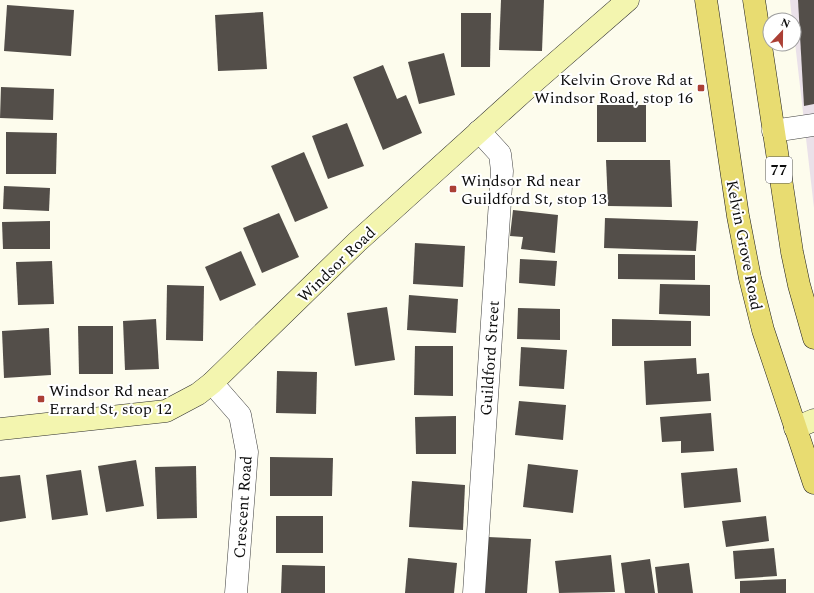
<svg xmlns="http://www.w3.org/2000/svg" width="814" height="593" font-family="Spectral,serif">
	<style>
		.industrial { fill: #eae1e9 }
		.building { fill: #534e49 }
		.lines { fill: none; stroke-linecap: round; stroke-linejoin: round }
		.minor-casing { stroke: #3f3f3f; stroke-width: 23 }
		.secondary-casing { stroke: #2e2e2e; stroke-width: 23 }
		.primary-casing { stroke: #1d1d1d; stroke-width: 23 }
		.minor { stroke: #fff; stroke-width: 22 }
		.secondary { stroke: #f3f5af; stroke-width: 22 }
		.primary { stroke: #e8dc71; stroke-width: 22 }
		.poi-dot { fill: #ab3f35; stroke: #fff; stroke-width: 1.5 }
		.labels { text-anchor: middle; stroke-width: 4; stroke-linejoin: round; paint-order: stroke }
		.shield { fill: #fff; stroke: #555; stroke-width: 1 }
		.shield-label { font-size: 15px; font-weight: bold; fill: #0c0c0c }
		.poi-label { font-size: 16px; fill: #0c0c0c; stroke: #fff; text-anchor: start }
		.street-label { font-size: 16px; fill: #0c0c0c; stroke: #fff }
	</style>
	<rect width="100%" height="100%" fill="#fdfced"/>
	<!-- industrial -->
	<polygon class="industrial" points="790,0 814,0 814,208 794,34 794,20 792,20"/>
	<!-- building -->
	<g class="building">
		<polygon points="501,0 544,0 542,51 499,50"/>
		<polygon points="798,0 814,0 814,104 804,106"/>
		<polygon points="7,5 74,10 71,56 4,51"/>
		<polygon points="263,12 267,69 218,71 215,15"/>
		<polygon points="461,13 491,13 490,67 461,67"/>
		<polygon points="444,53 455,95 419,104 408,62"/>
		<polygon points="383,65 397,99 406,95 422,133 383,150 353,77"/>
		<polygon points="1,87 54,89 53,120 0,118"/>
		<rect x="597" y="105" width="49" height="37"/>
		<polygon points="347,123 364,166 328,179 312,136"/>
		<polygon points="6,132 57,133 56,174 6,174"/>
		<polygon points="304,152 328,208 295,222 271,166"/>
		<polygon points="606,160 670,160 672,207 608,206"/>
		<polygon points="4,186 50,188 49,211 3,209"/>
		<polygon points="513,210 558,215 555,253 521,249 523,237 510,236"/>
		<polygon points="279,213 299,257 262,273 243,228"/>
		<polygon points="605,218 698,221 696,251 604,248"/>
		<polygon points="50,221 50,249 3,249 2,222"/>
		<polygon points="415,243 465,246 463,287 413,284"/>
		<polygon points="241,251 256,285 220,301 205,267"/>
		<polygon points="618,254 695,255 695,280 618,279"/>
		<polygon points="520,259 557,261 555,286 519,283"/>
		<polygon points="52,261 54,304 18,305 16,262"/>
		<polygon points="660,284 710,285 710,316 659,314"/>
		<polygon points="167,285 204,286 203,341 166,340"/>
		<polygon points="409,295 458,299 456,333 407,330"/>
		<polygon points="387,307 395,360 355,366 347,313"/>
		<polygon points="518,308 560,309 560,340 517,339"/>
		<polygon points="156,319 159,369 125,370 123,321"/>
		<polygon points="612,319 691,321 691,346 612,346"/>
		<polygon points="78,326 113,326 113,374 79,374"/>
		<polygon points="49,328 51,375 4,378 2,331"/>
		<polygon points="415,346 453,346 453,396 414,395"/>
		<polygon points="521,347 567,350 564,389 519,386"/>
		<polygon points="696,358 697,374 709,373 711,401 646,405 644,361"/>
		<polygon points="277,371 317,372 316,414 276,413"/>
		<polygon points="519,401 566,405 563,440 515,435"/>
		<polygon points="711,413 714,451 681,453 681,441 662,442 660,417"/>
		<polygon points="456,416 456,454 416,454 415,417"/>
		<polygon points="270,457 333,458 332,496 270,496"/>
		<polygon points="136,460 144,506 106,512 98,466"/>
		<polygon points="528,464 578,470 573,513 523,507"/>
		<polygon points="196,466 197,518 157,519 155,467"/>
		<polygon points="737,468 741,502 684,508 681,473"/>
		<polygon points="81,470 88,515 52,520 46,475"/>
		<polygon points="20,475 26,518 0,522 0,477"/>
		<polygon points="412,481 465,485 463,530 409,527"/>
		<rect x="276" y="516" width="47" height="37"/>
		<polygon points="766,516 769,541 726,547 722,521"/>
		<polygon points="488,537 531,539 527,593 484,593"/>
		<polygon points="774,548 777,576 735,579 733,551"/>
		<polygon points="611,555 615,592 559,593 555,561"/>
		<polygon points="408,558 457,563 454,593 405,593"/>
		<polygon points="650,559 655,593 625,593 621,563"/>
		<polygon points="689,563 693,593 658,593 655,567"/>
		<polygon points="282,565 325,566 325,593 281,593"/>
		<polygon points="786,579 786,593 740,593 740,581"/>
	</g>
	<g class="lines">
		<defs>
			<g id="minor">
				<polyline points="773,131 814,125"/>
				<polyline points="212,383 240,415 247,452 236,593"/>
				<polyline points="474,593 502,171 500,154 479,131"/>
			</g>
			<g id="secondary">
				<polyline points="795,428 814,420"/>
				<polyline points="0,429 166,411 198,394 212,383 357,242 535,81 628,0"/>
			</g>
			<g id="primary">
				<polyline points="706,0 738,216 750,278 763,330 814,483"/>
				<polyline points="754,0 792,252 799,285 814,338"/>
			</g>
		</defs>
		<!-- minor casing -->
		<use href="#minor" class="minor-casing"/>
		<!-- secondary casing -->
		<use href="#secondary" class="secondary-casing"/>
		<!-- primary casing -->
		<use href="#primary" class="primary-casing"/>
		<!-- minor -->
		<use href="#minor" class="minor"/>
		<!-- secondary -->
		<use href="#secondary" class="secondary"/>
		<!-- primary -->
		<use href="#primary" class="primary"/>
	</g>
	<!-- markers -->
	<g class="poi-dot">
		<rect x="697" y="84" width="8" height="8" rx="2"/>
		<rect x="449" y="185" width="8" height="8" rx="2"/>
		<rect x="37" y="395" width="8" height="8" rx="2"/>
	</g>
	<g class="labels">
		<!-- shield labels -->
		<rect class="shield" x="766" y="157" width="26" height="26" rx="3"/>
		<g class="shield-label">
			<text x="779" y="175">77</text>
		</g>
		<!-- poi labels -->
		<g class="poi-label">
			<text x="693" y="85" text-anchor="end">Kelvin Grove Rd at<tspan x="693" dy="18">Windsor Road, stop 16</tspan></text>
			<text x="461" y="186">Windsor Rd near<tspan x="461" dy="18">Guildford St, stop 13</tspan></text>
			<text x="49" y="396">Windsor Rd near<tspan x="49" dy="18">Errard St, stop 12</tspan></text>
		</g>
		<!-- street labels -->
		<g class="street-label">
			<text transform="translate(745 245) rotate(79)" y="6">Kelvin Grove Road</text>
			<text transform="translate(336 264) rotate(-44)" y="6">Windsor Road</text>
			<text transform="translate(489 358) rotate(-86)" y="6">Guildford Street</text>
			<text transform="translate(242 507) rotate(-86)" y="6">Crescent Road</text>
		</g>
	</g>
	<!-- north arrow -->
	<g transform="translate(782 32) rotate(22)"><circle r="19" fill="#ffffff" stroke="#9e9e9e"/>
	<path d="M0-3L7 15L0 10L-7 15Z" fill="#ab3f35"/>
	<text y="-6" font-size="11" font-weight="bold" text-anchor="middle" fill="#0c0c0c">N</text>
	</g>
</svg>
